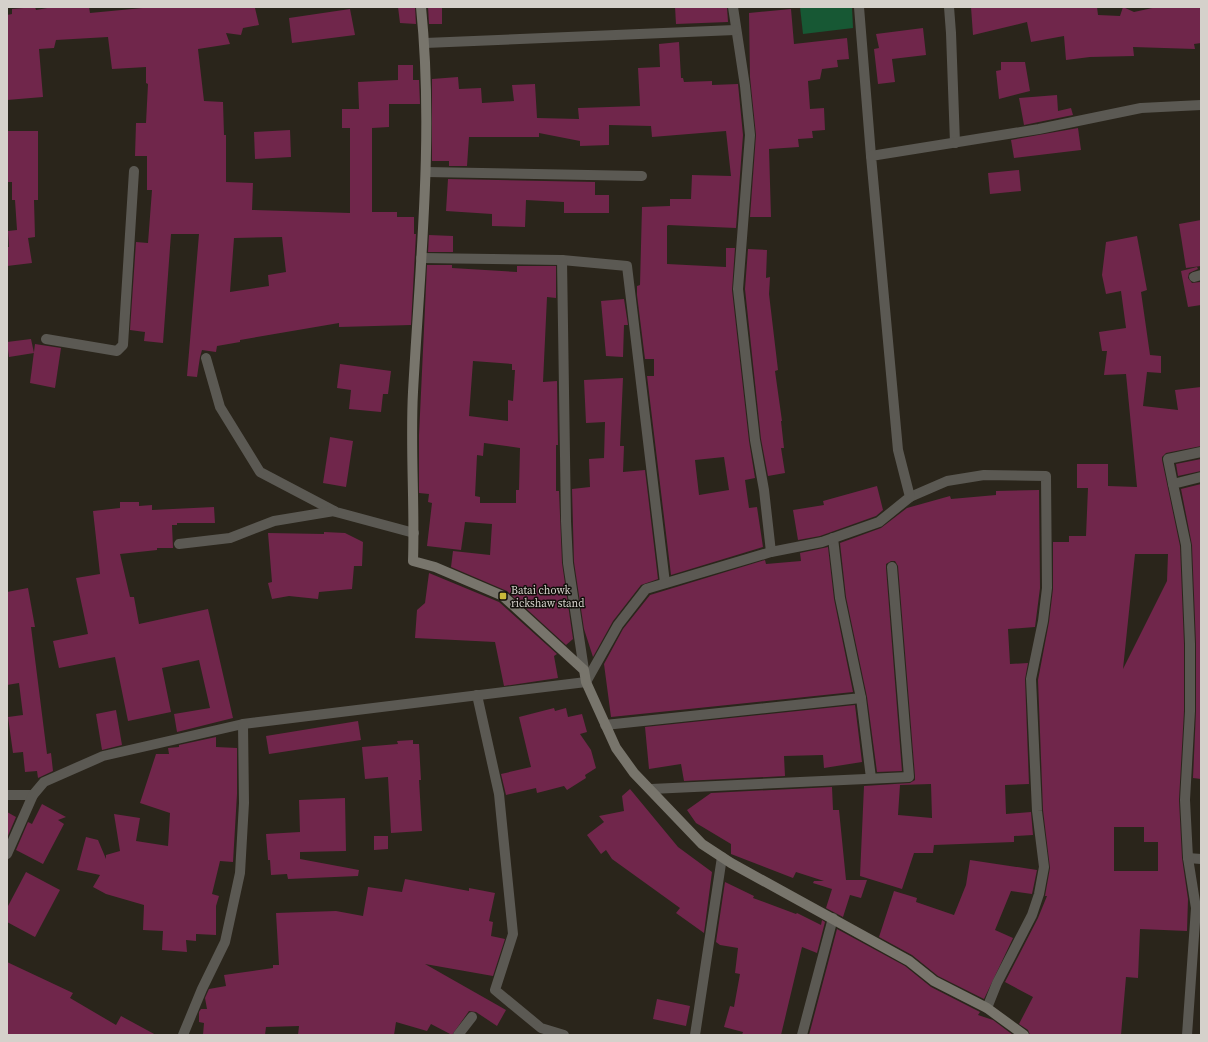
<svg xmlns="http://www.w3.org/2000/svg" width="1208" height="1042" font-family="'Source Serif 4',serif">
	<style>
		.green { fill: #175834 }
		.building { fill: #70264b; fill-rule: evenodd }
		.lines { fill: none; stroke-linecap: round; stroke-linejoin: round }
		.pedestrian { stroke: #5b5953; stroke-width: 10 }
		.minor { stroke: #5b5953; stroke-width: 10 }
		.secondary { stroke: #78756c; stroke-width: 10 }
		.poi-dot { fill: #c9ba3a; stroke: #110f0a; stroke-width: 1.5 }
		.labels { text-anchor: middle; stroke-width: 3; stroke-linejoin: round; paint-order: stroke }
		.poi-label { font-size: 11px; fill: #d5d1cb; stroke: #110f0a; text-anchor: start }
	</style>
	<rect width="100%" height="100%" fill="#2a251b"/>
	<!-- green -->
	<polygon class="green" points="800,7 852,7 853,28 803,34"/>
	<!-- building -->
	<g class="building">
		<path d="M35 7 36 10 53 7H89L90 13 153 7 255 8 259 25 243 28 241 35 226 33 230 44 198 49 204 101 223 102 224 135H226V182L253 183 252 210 350 213V128H342V109H359L358 82 398 80V65H413V80H419L420 104H389V127L372 128V212H397V217H414V234H416L411 325 339 327V323L240 340V342L217 346 216 352 202 350 200 357 197 377 187 376 199 234H171L163 343 144 341 145 332 130 330 136 242 148 243 152 190H147V156H135L136 123H146L148 84 146 83V67L112 69 108 37 56 40 54 48 39 49 43 97 7 100V15L12 14V9ZM282 237 286 272 268 275 269 286 230 292 234 238Z"/>
		<polygon points="398,7 415,7 416,24 400,23"/>
		<polygon points="428,7 442,7 442,24 429,24"/>
		<polygon points="675,7 727,7 728,22 676,24"/>
		<polygon points="971,7 1097,7 1098,15 1120,16 1123,7 1134,12 1157,7 1201,7 1201,43 1194,44 1195,49 1133,47 1134,56 1090,57 1066,60 1064,36 1031,42 1027,22 973,35"/>
		<polygon points="350,9 355,35 292,43 289,18"/>
		<polygon points="791,9 794,44 847,38 849,59 837,60 838,67 822,69 820,79 808,81 810,109 824,108 825,130 812,131 813,138 798,139 799,147 769,149 771,217 750,217 756,135 750,77 749,13"/>
		<polygon points="923,28 926,55 892,59 895,82 878,84 874,49 879,48 876,34"/>
		<path d="M679 42 681 78H683L684 82 712 81V85L738 84 743 135 736 228 668 225 667 226V264L726 267V248H735L732 290 749 441 755 478 745 480 749 508 757 507 763 547 671 575 647 376H654V359H645L637 295V286L640 285 642 207 670 206V199H691L692 175 731 176 726 131 652 137 651 126 609 125V145L580 146V141L539 133V137H469L467 166H449V161H432V79L458 77 459 89 481 88 482 103 514 101 512 85 535 84 537 118 579 119 578 108 640 106 638 68 660 67 659 44ZM724 457 729 490 699 495 695 460Z"/>
		<polygon points="1001,62 1025,62 1030,91 999,99 996,71 1001,70"/>
		<polygon points="1057,95 1058,111 1071,108 1073,115 1024,125 1019,98"/>
		<polygon points="1078,128 1081,150 1014,158 1011,140"/>
		<polygon points="290,130 291,157 255,159 254,132"/>
		<polygon points="7,131 38,131 38,200 34,200 35,237 28,238 32,263 7,266 7,247 9,247 8,231 17,230 15,200 12,200 12,182 7,182"/>
		<polygon points="1019,170 1021,191 990,194 988,173"/>
		<polygon points="448,179 595,182 595,195 609,195 609,213 564,213 564,202 526,200 525,227 492,226 492,214 446,211"/>
		<polygon points="1201,220 1201,266 1186,268 1179,224"/>
		<polygon points="429,235 453,236 453,252 428,252"/>
		<path d="M1137 236 1147 290 1141 292 1150 355 1161 356V373L1147 372 1143 406 1178 410 1175 390 1201 387V446L1166 453 1162 457V460L1180 546 1184 644V711L1179 800 1182 858 1188 899 1187 931 1140 929 1138 978 1126 977 1121 1035H1030L1028 1030 1019 1024 1033 997 1005 982 1038 918 1047 896H1045L1050 868 1043 810 1038 680 1049 622 1053 589V542H1069V536H1086L1088 488H1077V464H1108V486L1137 487 1126 374 1104 375 1107 351H1102L1099 332 1126 328 1121 291 1106 294 1102 275 1106 242ZM1135 554H1168L1167 581 1123 669ZM1114 827H1144V842H1158V871H1114Z"/>
		<polygon points="748,249 767,250 766,278 770,277 769,294 778,370 775,371 782,421 781,421 784,448 781,448 785,473 768,476 761,439 745,289"/>
		<path d="M427 265H452V268L517 272V266H556V298L547 297 543 382 557 381 558 445H556V491H559L562 563 573 639 566 645 507 591 451 567 453 551 490 555 492 524 465 522 461 550 427 546 432 503 428 502 429 494 419 493V435ZM473 361 512 364V370H515L513 401 508 400V421L469 416ZM484 443 520 448 519 490H516V503H480V497L475 496 477 455 483 456Z"/>
		<polygon points="1197,267 1198,269 1189,273 1188,278 1192,283 1200,282 1201,305 1188,307 1181,271"/>
		<polygon points="624,299 628,325 624,325 623,357 606,356 601,301"/>
		<polygon points="31,339 34,353 9,357 7,342"/>
		<polygon points="35,344 61,348 55,388 30,383"/>
		<polygon points="340,364 391,371 388,394 383,394 381,412 349,409 351,390 337,388"/>
		<polygon points="623,378 620,446 624,446 623,472 645,470 658,579 641,585 613,621 593,657 584,629 574,562 572,489 590,487 589,459 604,458 605,422 586,423 584,380"/>
		<polygon points="330,437 353,441 346,487 323,483"/>
		<polygon points="1201,459 1201,471 1178,476 1176,464"/>
		<polygon points="1201,484 1201,779 1193,778 1196,711 1196,644 1192,545 1181,489"/>
		<polygon points="877,486 883,510 876,516 820,536 798,540 793,510 824,505 823,501"/>
		<path d="M1039 490 1040 588 1035 627 1008 629 1010 664 1028 663 1025 679 1029 784 1005 785 1006 814 1031 812 1033 835 1014 836V842L934 845 933 853H914L902 889 860 876 864 786 910 783 915 780V776L898 566 895 561H891L886 564V568L902 771 877 772 867 697 846 597 840 543 881 528 907 508 950 496 951 499 996 495V491ZM931 784 932 818 898 815 900 785Z"/>
		<polygon points="120,502 139,502 139,506 152,505 152,510 214,507 215,523 177,523 177,525 172,525 173,548 157,548 157,550 120,554 130,597 134,597 139,624 208,609 233,718 177,732 174,714 210,708 199,660 162,668 171,712 128,721 115,657 59,668 53,641 88,634 76,578 100,574 93,511 120,508"/>
		<polygon points="324,532 345,533 363,542 362,566 354,566 352,589 319,592 318,599 289,596 272,599 268,583 272,582 268,533 324,534"/>
		<polygon points="828,547 834,599 853,692 611,717 604,664 623,629 650,595 765,560 766,564 801,561 800,553"/>
		<polygon points="429,573 499,602 557,654 554,656 558,678 504,686 495,642 415,638 417,610 425,603"/>
		<polygon points="28,588 35,627 31,627 47,754 51,753 53,771 38,778 37,771 25,772 23,752 13,753 8,717 23,715 19,683 7,685 7,592"/>
		<polygon points="855,705 862,762 824,768 823,755 784,756 785,776 684,781 681,764 649,769 645,727"/>
		<polygon points="554,708 555,711 566,708 568,717 582,714 587,732 580,734 591,750 596,768 585,775 586,778 567,790 564,786 537,793 536,788 506,795 501,774 531,767 519,717"/>
		<polygon points="116,710 122,745 102,750 96,714"/>
		<polygon points="358,721 361,740 269,754 266,736"/>
		<polygon points="216,737 216,747 237,748 237,794 233,862 220,861 212,894 219,896 216,906 216,935 196,934 196,941 186,940 187,952 162,950 163,931 143,930 144,905 106,894 93,887 100,875 77,870 86,837 98,840 106,859 106,855 120,851 114,814 140,818 136,841 168,846 170,813 140,803 156,754 169,754 168,748 179,747 179,745"/>
		<polygon points="413,740 413,744 419,744 421,780 419,780 422,831 391,833 388,777 365,779 362,747 398,744 397,741"/>
		<polygon points="832,787 833,810 839,810 846,880 867,880 861,898 850,895 843,917 826,908 832,889 813,883 814,881 824,881 796,872 793,878 731,854 731,844 696,823 687,810 711,793"/>
		<polygon points="630,789 678,847 712,872 704,933 676,913 680,908 612,859 606,850 601,854 587,835 604,822 599,816 624,811 622,796"/>
		<polygon points="345,798 346,851 300,852 300,859 359,870 358,876 288,879 287,874 271,875 270,860 268,860 266,834 300,832 299,800"/>
		<polygon points="42,804 66,817 58,820 64,824 43,864 16,850 28,822 32,824"/>
		<polygon points="7,812 16,817 7,838"/>
		<polygon points="374,836 388,836 388,849 374,850"/>
		<polygon points="970,860 1037,870 1032,894 1011,891 995,930 1013,938 984,999 938,976 912,955 879,937 894,891 917,898 916,902 954,915 966,885"/>
		<polygon points="26,872 60,890 35,937 7,922 7,908"/>
		<polygon points="405,879 469,891 469,888 495,893 489,921 493,922 491,936 505,939 493,976 425,964 506,1010 497,1026 476,1012 469,1011 452,1035 431,1024 427,1031 396,1022 394,1035 298,1035 299,1026 266,1027 265,1035 203,1035 204,1023 199,1022 199,1012 201,1009 207,1009 205,998 209,989 226,986 224,975 273,968 273,965 279,965 276,913 336,911 363,916 368,887 402,892"/>
		<polygon points="725,882 754,896 753,898 796,914 797,913 821,925 822,920 825,922 817,953 802,947 781,1035 742,1035 743,1032 724,1027 730,1006 734,1007 740,974 735,973 738,948 720,945 716,942"/>
		<polygon points="837,929 905,966 931,987 980,1012 978,1015 993,1020 1013,1035 809,1035"/>
		<polygon points="7,962 73,993 70,998 116,1025 121,1016 156,1035 7,1035"/>
		<polygon points="657,999 690,1006 686,1026 653,1019"/>
	</g>
	<g class="lines">
		<!-- pedestrian -->
		<polyline class="pedestrian" points="7,795 33,795"/>
		<!-- minor -->
		<g class="minor">
			<polyline points="733,7 745,86 750,135 738,289 755,440 764,490 771,552"/>
			<polyline points="859,7 871,156"/>
			<polyline points="949,7 951,33 955,143"/>
			<polyline points="425,43 735,30"/>
			<polyline points="426,172 642,176"/>
			<polyline points="421,258 562,260 627,266 665,583"/>
			<polyline points="562,260 566,521 568,563 584,670"/>
			<polyline points="1194,277 1201,275"/>
			<polyline points="46,339 117,351 123,345 134,171"/>
			<polyline points="206,358 220,407 260,472 336,512 414,533"/>
			<polyline points="1173,484 1168,459 1201,452"/>
			<polyline points="910,497 947,481 984,475 1046,476 1047,588 1043,621 1031,679 1037,811 1044,867 1039,894 1032,915 997,983 987,1008"/>
			<polyline points="179,544 230,538 274,521 334,511"/>
			<polyline points="477,695 499,794 513,934 495,990 541,1028 564,1035"/>
			<polyline points="861,698 871,778"/>
			<polyline points="605,725 861,698 840,598 833,538"/>
			<polyline points="651,789 909,777 892,567"/>
			<polyline points="7,854 33,795 44,782 103,756 243,724 586,682 618,625 646,589 771,552 822,542 879,522 910,497 898,450 871,156 1039,129 1141,108 1201,105"/>
			<polyline points="1188,858 1201,859"/>
			<polyline points="183,1035 202,989 225,942 240,873 244,803 243,724"/>
			<polyline points="458,1035 472,1017"/>
			<polyline points="695,1035 722,857"/>
			<polyline points="802,1035 833,918"/>
			<polyline points="1187,1035 1196,908 1188,858 1185,800 1190,711 1190,644 1186,545 1173,484 1201,477"/>
		</g>
		<!-- secondary -->
		<path class="secondary" d="M421 7C434 135 420 264 413 392 410 448 415 505 413 561L435 567 503 596 584 670 586 682 616 748 634 773 702 844 731 863 909 961 934 981 987 1008 1024 1035"/>
	</g>
	<!-- markers -->
	<rect class="poi-dot" x="499" y="592" width="8" height="8" rx="2"/>
	<g class="labels">
		<!-- poi labels -->
		<g class="poi-label">
			<text x="511" y="594">Batai chowk<tspan x="511" dy="13">rickshaw stand</tspan></text>
		</g>
	</g>
	<!-- border -->
	<rect width="1208" height="1042" fill="none" stroke="#d5d1cb" stroke-width="16"/>
</svg>
